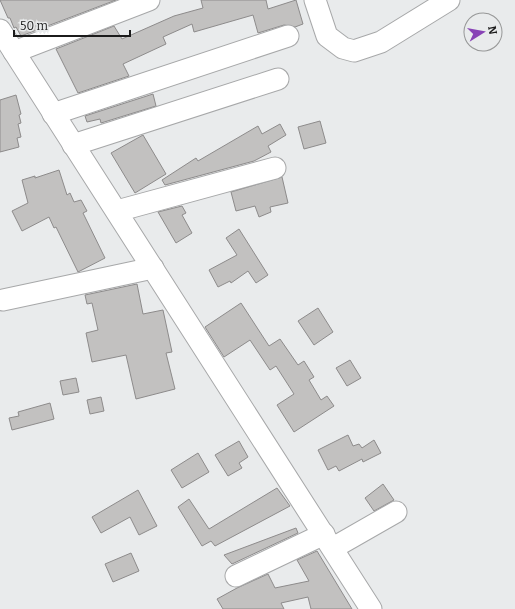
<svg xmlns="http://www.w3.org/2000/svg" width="515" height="609" font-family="Bitter,serif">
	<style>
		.building { fill: #c2c1c0; stroke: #8d8b8b }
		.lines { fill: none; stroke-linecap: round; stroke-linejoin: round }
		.minor-casing { stroke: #a7a8a9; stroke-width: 23 }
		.minor { stroke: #fff; stroke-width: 21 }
	</style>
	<rect width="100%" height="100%" fill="#e9ebec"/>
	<!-- building -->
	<g class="building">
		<polygon points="0,0 116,0 21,36 16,27 14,28 10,18 8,18"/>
		<polygon points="201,0 266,0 268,9 296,0 303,24 295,27 284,25 258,33 253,15 194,32 192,24 163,37 166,44 123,64 129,76 78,93 56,49 114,26 122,39 174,16 203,8"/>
		<polygon points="153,94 156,106 101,123 100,119 87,122 85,116"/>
		<polygon points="16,95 21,114 19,115 21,123 18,124 21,137 17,138 19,147 0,152 0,100"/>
		<polygon points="320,121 326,143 304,149 298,127"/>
		<polygon points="280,124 286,135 268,146 271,152 254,161 165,185 162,180 196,158 198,161 258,126 262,134"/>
		<polygon points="143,135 166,174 135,193 111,153"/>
		<polygon points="59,170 67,195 70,193 74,202 81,200 87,211 83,213 105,258 78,272 56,227 54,228 49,217 22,231 12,211 28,203 22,180 35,176 35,178"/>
		<polygon points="282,177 288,203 270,207 271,212 259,217 255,206 236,211 231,192"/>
		<polygon points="182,206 186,213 182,215 192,233 176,243 158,212"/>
		<polygon points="239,229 268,275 256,283 248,271 231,283 230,281 218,287 209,270 237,255 226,238"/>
		<polygon points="137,284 143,314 163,310 172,352 166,353 175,389 136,399 126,355 92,362 86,333 98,330 92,303 87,304 85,295"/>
		<polygon points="241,303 269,346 280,339 298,365 304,361 314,377 309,380 321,400 327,396 334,406 294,432 277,405 294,394 276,366 270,370 250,340 224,357 205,327"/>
		<polygon points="318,308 333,332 314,345 298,321"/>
		<polygon points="350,360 361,378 347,386 336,368"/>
		<polygon points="76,378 79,392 63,395 60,381"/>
		<polygon points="101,397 104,411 90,414 87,400"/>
		<polygon points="50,403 54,419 12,430 9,418 19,416 18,412"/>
		<polygon points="348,435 353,446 359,444 362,448 374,440 381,453 363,462 362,459 339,471 336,466 328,470 318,450"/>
		<polygon points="239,441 248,457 239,463 242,468 228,476 215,455"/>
		<polygon points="198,453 209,472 182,488 171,470"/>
		<polygon points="383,484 394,500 374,511 365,498"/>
		<polygon points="277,488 290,506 215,546 211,541 202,546 178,507 189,499 209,529"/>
		<polygon points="138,490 157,526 139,535 130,517 101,533 92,517"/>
		<polygon points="296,528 298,533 232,564 224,555"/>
		<polygon points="317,551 352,609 311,609 308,597 281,603 284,609 223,609 217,599 237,588 268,574 275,588 309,581 297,560"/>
		<polygon points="131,553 139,571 113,582 105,564"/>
	</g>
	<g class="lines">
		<defs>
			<g id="minor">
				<polyline points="315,0 327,36 343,48 354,51 381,42 449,0"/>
				<polyline points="0,30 371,609"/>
				<polyline points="14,52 149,0"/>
				<polyline points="53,114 288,36"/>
				<polyline points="73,145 278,79"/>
				<polyline points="117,211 275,168"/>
				<polyline points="3,300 153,268"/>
				<polyline points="333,548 396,512"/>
				<polyline points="236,576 324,534"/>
			</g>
		</defs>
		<!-- minor casing -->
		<use href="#minor" class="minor-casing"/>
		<!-- minor -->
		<use href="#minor" class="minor"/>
	</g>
	<!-- north arrow -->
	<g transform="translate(483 32) rotate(79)"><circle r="19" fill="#e9ebec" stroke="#979898"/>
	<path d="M0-3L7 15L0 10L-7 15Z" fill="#8843b6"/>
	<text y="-6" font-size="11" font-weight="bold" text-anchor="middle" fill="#1b1b1b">N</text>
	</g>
	<!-- scale -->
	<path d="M14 30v6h116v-6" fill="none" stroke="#1b1b1b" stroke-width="2"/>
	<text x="20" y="30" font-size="12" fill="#1b1b1b" stroke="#e9ebec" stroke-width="3" paint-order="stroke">50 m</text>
</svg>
